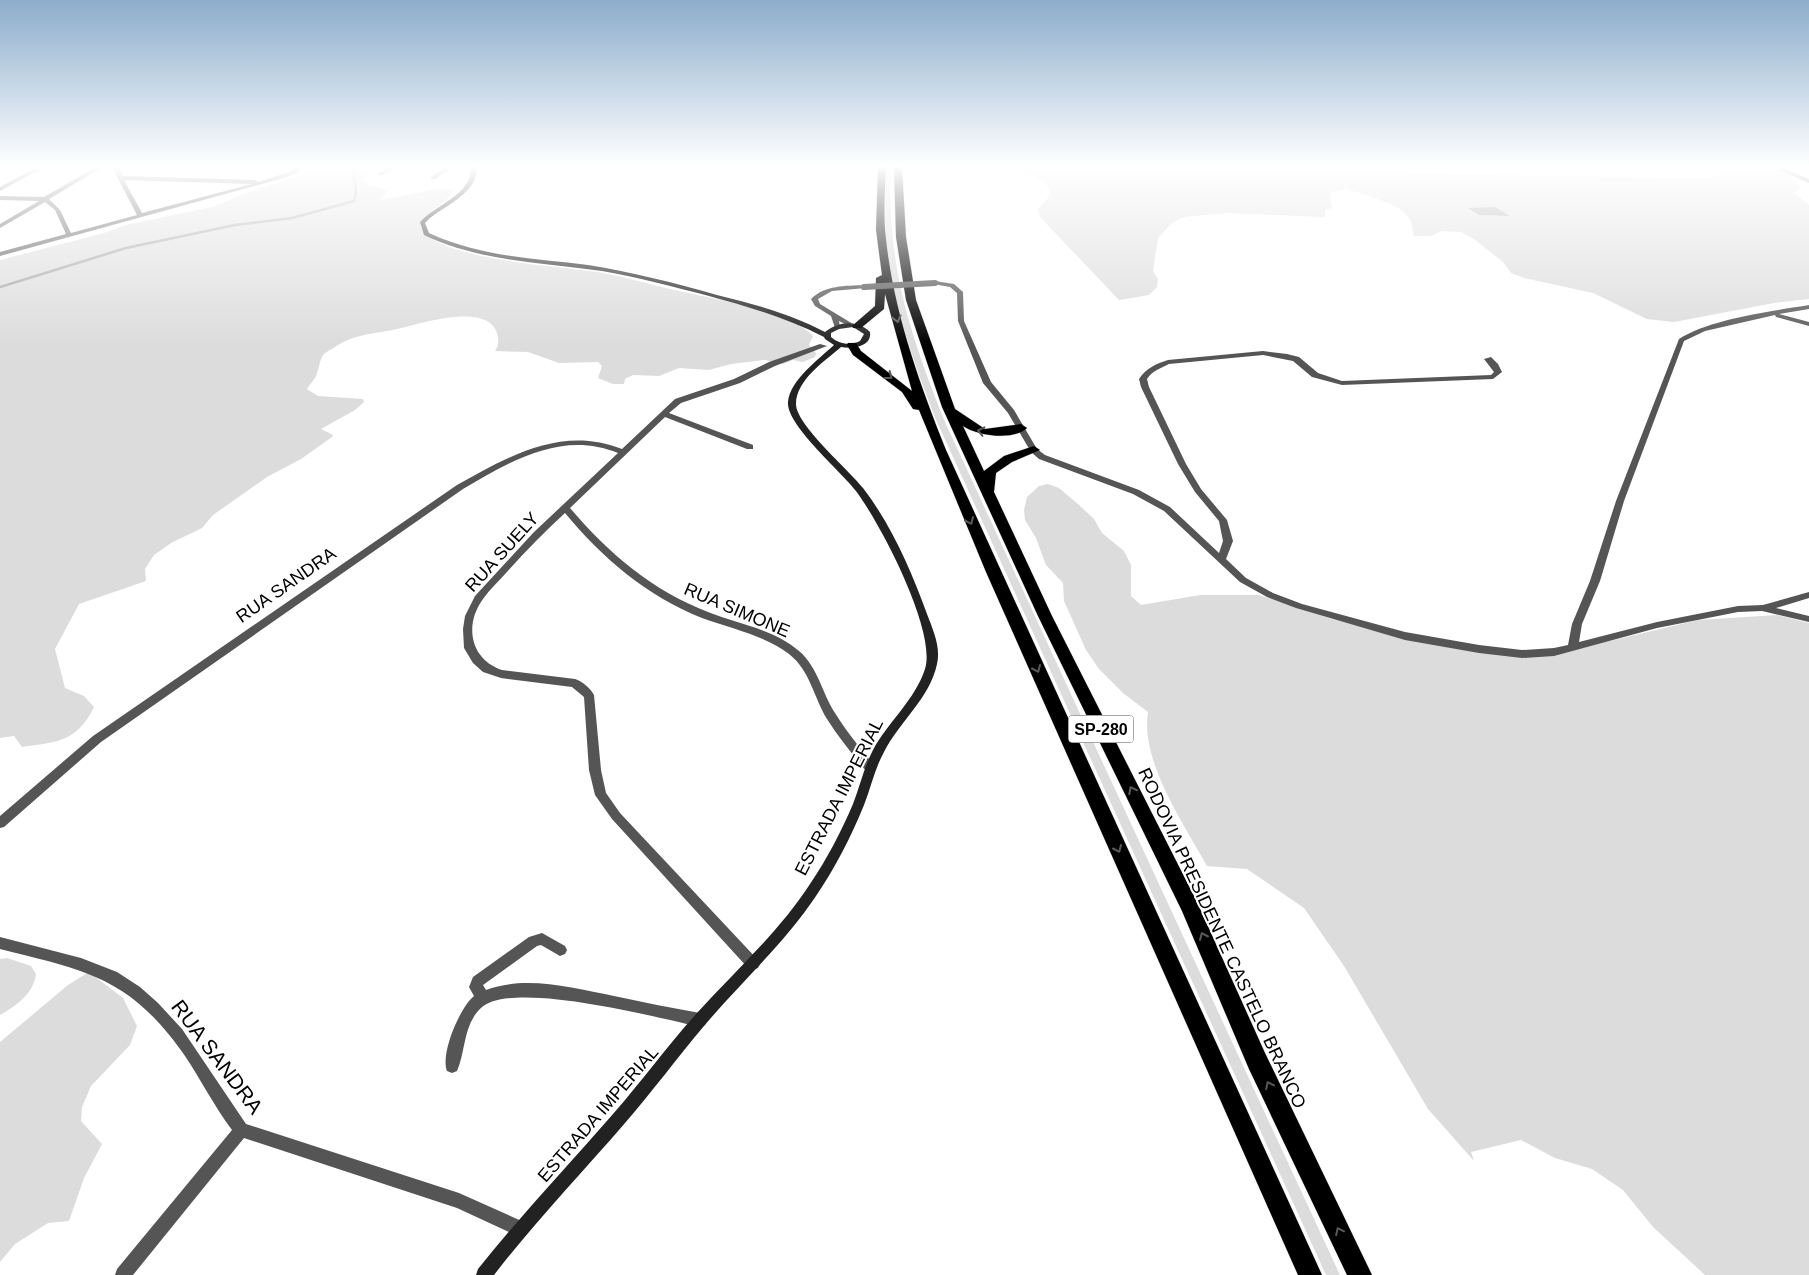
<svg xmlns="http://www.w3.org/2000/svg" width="1809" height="1275" font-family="Arial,sans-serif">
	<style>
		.green { fill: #dcdcdc }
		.water { fill: #a3a3a3 }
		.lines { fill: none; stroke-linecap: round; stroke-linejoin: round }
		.stream { stroke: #a3a3a3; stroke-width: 2.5 }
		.highway-casing { stroke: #dbdbdb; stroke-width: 1 }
		.street { fill: #555; fill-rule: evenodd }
		.secondary { fill: #222; fill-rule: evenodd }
		.highway { fill: #000; fill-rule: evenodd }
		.street-bridge { stroke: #555; stroke-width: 6 }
		.oneway { stroke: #595959 }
		.labels { text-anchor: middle; stroke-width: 4; stroke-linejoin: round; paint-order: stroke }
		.shield { fill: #fff; stroke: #4c4c4c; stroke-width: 1 }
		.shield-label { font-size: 16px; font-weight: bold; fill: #000 }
		.street-label { font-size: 18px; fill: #000; stroke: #fff }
		.near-street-label { font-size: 21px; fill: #000; stroke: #fff }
	</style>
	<rect width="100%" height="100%" fill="#fff"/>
	<!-- green -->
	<g class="green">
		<path d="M318 167H376L362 180 368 185 388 190 380 200 437 189 453 190C448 205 426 209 421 225 428 260 570 267 603 273 626 277 648 284 670 289 704 297 792 311 813 336L809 345 816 353 815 357 803 362 793 360 783 364 765 360 731 364 709 370 679 368 659 376 633 375 625 379 624 384H613L598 378 602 366 598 362 559 363 528 352 495 351C499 345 499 340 497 333 487 302 422 323 401 328 374 335 356 332 332 349 329 350 325 353 323 355 320 360 319 368 317 373 316 378 310 384 307 389L318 396 363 399 364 402 355 410 321 429 333 435 332 437 301 459 267 477 213 515 202 528 171 543 154 555 145 569 146 581 79 604 55 649 65 688 84 696 94 707C77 742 57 742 22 747L14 736 0 738V260L104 233 126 225 216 206 250 191 298 177Z"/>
		<path d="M886 167H891C886 262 910 335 945 422L1340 1275H1326L937 422C915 366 894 308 887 248 884 221 886 194 886 167Z"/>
		<path d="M1013 167H1392L1408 173 1712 179 1720 175 1716 167C1745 167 1782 159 1800 187L1794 193 1809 205V299L1774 303 1674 322 1647 319 1593 293 1524 278 1511 273 1503 262 1474 239 1461 232 1442 231 1431 236H1414L1411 221 1403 211 1395 206 1367 195 1346 189 1331 192 1330 198 1332 208 1325 210V217L1227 213 1184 217 1172 223 1158 238 1153 271 1158 279 1157 287 1149 295 1119 300 1040 217 1038 209 1048 198 1050 190 1044 181Z"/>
		<path d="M1048 484 1059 488 1079 505 1094 519 1102 533 1124 551 1131 565V596L1141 605 1200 595H1259L1329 618 1409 639 1520 653 1568 651 1698 620 1777 615 1809 623V1275H1705L1653 1227 1623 1190 1592 1169 1555 1158 1521 1140 1471 1152 1474 1161 1428 1109 1344 966 1304 908 1247 869 1207 866C1184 824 1140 761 1148 712L1123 693 1099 669 1086 650 1064 601 1063 583 1046 565 1036 538 1025 520 1024 510 1027 497 1039 486Z"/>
		<path d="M7 958 31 966 36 974C34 993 16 1006 0 1015V959Z"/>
		<polygon points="89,972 123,998 137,1026 130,1045 91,1086 82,1107 81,1121 102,1144 84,1178 69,1221 48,1223 15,1244 0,1262 0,1042 68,985"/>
	</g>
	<!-- water -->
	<polygon class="water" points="1495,207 1510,216 1479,215 1468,208"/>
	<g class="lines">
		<!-- stream -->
		<polyline class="stream" points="0,287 126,248 235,225 292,218 354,201 356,192 353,167"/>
		<defs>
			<g id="highway">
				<path d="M878 167H886C885 191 883 215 886 239 894 313 919 382 946 450L1322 1275H1298L986 572 919 410 913 409 902 392 853 355 847 345 848 343H856L861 351 912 391 885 294 884 309 861 328H853L852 326 875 306 876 278 882 275 876 230Z"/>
				<path d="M894 167H902L906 237 916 300 955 409 985 429 1021 424 1027 428C1014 441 977 436 963 426L984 471 1004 456 1034 446 1040 450 1012 462 996 473 994 492 1052 616 1197 902 1265 1053 1372 1275H1347L1249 1069 1182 911 1038 616 942 407 906 300 896 237Z"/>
			</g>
		</defs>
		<!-- highway casing -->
		<use href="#highway" class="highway-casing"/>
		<!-- street -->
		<g class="street">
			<polygon points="37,167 44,167 0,191 0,187"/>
			<path d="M96 167H103L49 199 60 210 71 233 137 215 112 167H118L123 176 255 180 258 182 292 171 295 167H301L297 173 280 179 0 256V252L66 234 55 210 45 202 0 228V224L39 201 0 200V196L44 197ZM124 180 252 184 142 213Z"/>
			<polygon points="389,167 396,167 382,175 377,174"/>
			<polygon points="446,167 453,167 435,179 431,179 431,177"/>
			<polygon points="1783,168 1809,179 1809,183 1781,171 1780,170"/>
			<path d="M935 281 954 284 963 292 964 321 991 382 1014 410 1037 449 1045 455 1139 490 1170 507 1219 553 1223 541 1219 521 1195 492 1178 464 1141 387 1139 379C1146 368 1156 364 1168 360L1263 351 1287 354 1299 357 1318 373 1342 381 1491 375 1494 372 1484 359 1491 357 1498 364 1502 372 1493 379 1342 385 1312 377 1293 361 1263 355 1169 364C1161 368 1152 371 1147 379L1149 387 1186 464 1201 489 1227 520 1233 541 1226 559 1246 578 1273 593 1302 604 1405 632 1479 645 1522 650 1554 648 1568 645 1572 624 1590 581 1616 501 1679 339C1709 319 1773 311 1809 305V309L1779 314 1809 322V326L1776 317 1775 315 1705 331 1684 341 1624 501 1600 581 1582 624 1579 642 1657 622 1738 606 1763 605 1809 592V598L1776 608 1809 616V622L1762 611 1738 612 1657 628 1554 656 1522 658 1479 653 1405 640 1296 608 1267 597 1240 582 1164 511 1133 494 1039 459 1031 452 1008 413 983 383 958 321 957 293 950 287 933 284 932 283Z"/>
			<path d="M864 285 866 286V288L832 291 818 299 820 304 853 324V326H849L839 321 840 327 835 328 831 316 815 306 811 299C825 285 845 286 864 285Z"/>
			<path d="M820 344 827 346 775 366 740 383 681 403 669 413 753 445V449H747L665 417 570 508C608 553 653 591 708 612 738 624 774 629 799 651 818 667 822 693 835 713 846 731 860 748 874 765L876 768 874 771 870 773 866 771C853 755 839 738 827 719 814 698 810 670 789 654 764 635 732 629 702 618 647 596 602 558 565 513 544 532 525 552 506 573 499 581 490 589 483 599 464 625 470 659 502 670L575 679C582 681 591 689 594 695L601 770 606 793 620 813 758 960 760 964 758 968 753 970 748 968 612 819 595 795 589 770 584 697 572 687 501 678 483 672 473 663 464 648 463 629 465 616 475 596 534 532 618 453C562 430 511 461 463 489L101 742 4 827 0 828V816L93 736 457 485C509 456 562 425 622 449L675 399 734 379 769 362Z"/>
			<path d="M542 933 565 946 567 950 565 954 560 956 541 945 537 946 483 985 486 990C526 975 573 988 614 996 643 1002 671 1008 700 1013L705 1015 707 1020 705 1025 700 1027C659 1018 511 979 481 1008 463 1025 466 1050 457 1071L452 1073 447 1071C440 1054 460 1007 474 996L469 987 473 977 529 937Z"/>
			<path d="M0 937 81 958 117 972 140 987 158 1003 182 1029 246 1124 459 1193 526 1223 528 1229 526 1235 520 1237 457 1208 244 1138 133 1275H115L117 1269 232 1130C214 1106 201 1080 185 1056 130 977 87 971 0 949Z"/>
		</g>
		<!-- secondary -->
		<path class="secondary" d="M471 167H477C477 193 448 204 430 218L425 223 429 233C481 257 532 258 588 265 632 272 675 283 717 295 754 304 791 314 825 332 839 321 857 320 870 332 872 347 853 349 841 347 825 361 796 380 796 404 796 425 848 469 863 488 892 526 911 570 927 614 933 630 941 647 937 664 930 698 899 722 884 752 875 768 871 787 864 805 851 837 835 868 816 896 784 944 741 982 704 1026 677 1058 652 1092 625 1123 581 1174 535 1222 494 1275H476L478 1269C521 1215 568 1166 613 1114 642 1081 668 1045 697 1013 735 971 779 932 810 884 827 859 841 832 853 804 860 786 864 767 873 750 888 722 915 700 925 669 937 631 880 523 856 491 842 472 786 425 788 402 790 380 819 359 834 345L825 339 824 337C787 318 749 307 709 296 674 287 638 277 602 271 541 262 481 262 424 235L420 222C436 204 472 195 471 167ZM853 327 864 334 860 341C850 346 839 344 831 337V333L839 329Z"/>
		<!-- highway -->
		<use href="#highway" class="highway"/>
		<!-- street-bridge -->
		<polyline class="street-bridge" points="864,287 935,283"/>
	</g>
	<!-- one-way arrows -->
	<defs><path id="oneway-chevron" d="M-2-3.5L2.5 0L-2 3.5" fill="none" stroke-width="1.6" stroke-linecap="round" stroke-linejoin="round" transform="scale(1.25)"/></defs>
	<g class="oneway">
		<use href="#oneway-chevron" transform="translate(897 319) rotate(76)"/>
		<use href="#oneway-chevron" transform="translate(889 376) rotate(37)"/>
		<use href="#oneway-chevron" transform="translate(981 431) rotate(-167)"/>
		<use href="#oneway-chevron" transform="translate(970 521) rotate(66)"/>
		<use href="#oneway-chevron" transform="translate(1037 669) rotate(66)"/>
		<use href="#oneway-chevron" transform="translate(1132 790) rotate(-117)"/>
		<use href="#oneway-chevron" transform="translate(1118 849) rotate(66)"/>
		<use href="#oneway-chevron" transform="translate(1203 936) rotate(-114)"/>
		<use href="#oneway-chevron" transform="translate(1269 1085) rotate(-116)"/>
		<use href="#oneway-chevron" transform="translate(1339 1231) rotate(-116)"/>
	</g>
	<!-- sky -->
	<linearGradient id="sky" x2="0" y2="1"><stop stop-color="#8cadcc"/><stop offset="0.48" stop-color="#fff"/><stop offset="1" stop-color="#fff" stop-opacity="0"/></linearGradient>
	<rect width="1809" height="346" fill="url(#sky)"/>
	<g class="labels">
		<!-- shield labels -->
		<rect class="shield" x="1068.5" y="715.5" width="65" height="27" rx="4"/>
		<g class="shield-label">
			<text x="1101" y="735">SP-280</text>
		</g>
		<!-- street labels -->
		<g class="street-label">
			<text transform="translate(502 552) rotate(-48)" y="6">RUA SUELY</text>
			<text transform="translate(286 585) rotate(-35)" y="6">RUA SANDRA</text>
			<text transform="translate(737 610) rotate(23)" y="6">RUA SIMONE</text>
			<text transform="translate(839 797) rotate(-63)" y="6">ESTRADA IMPERIAL</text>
			<text transform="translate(1222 938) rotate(65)" y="6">RODOVIA PRESIDENTE CASTELO BRANCO</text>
			<text transform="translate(598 1114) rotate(-49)" y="6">ESTRADA IMPERIAL</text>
		</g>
		<!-- near-street labels -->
		<g class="near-street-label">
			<text transform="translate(217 1057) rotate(53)" y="7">RUA SANDRA</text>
		</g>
	</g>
</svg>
